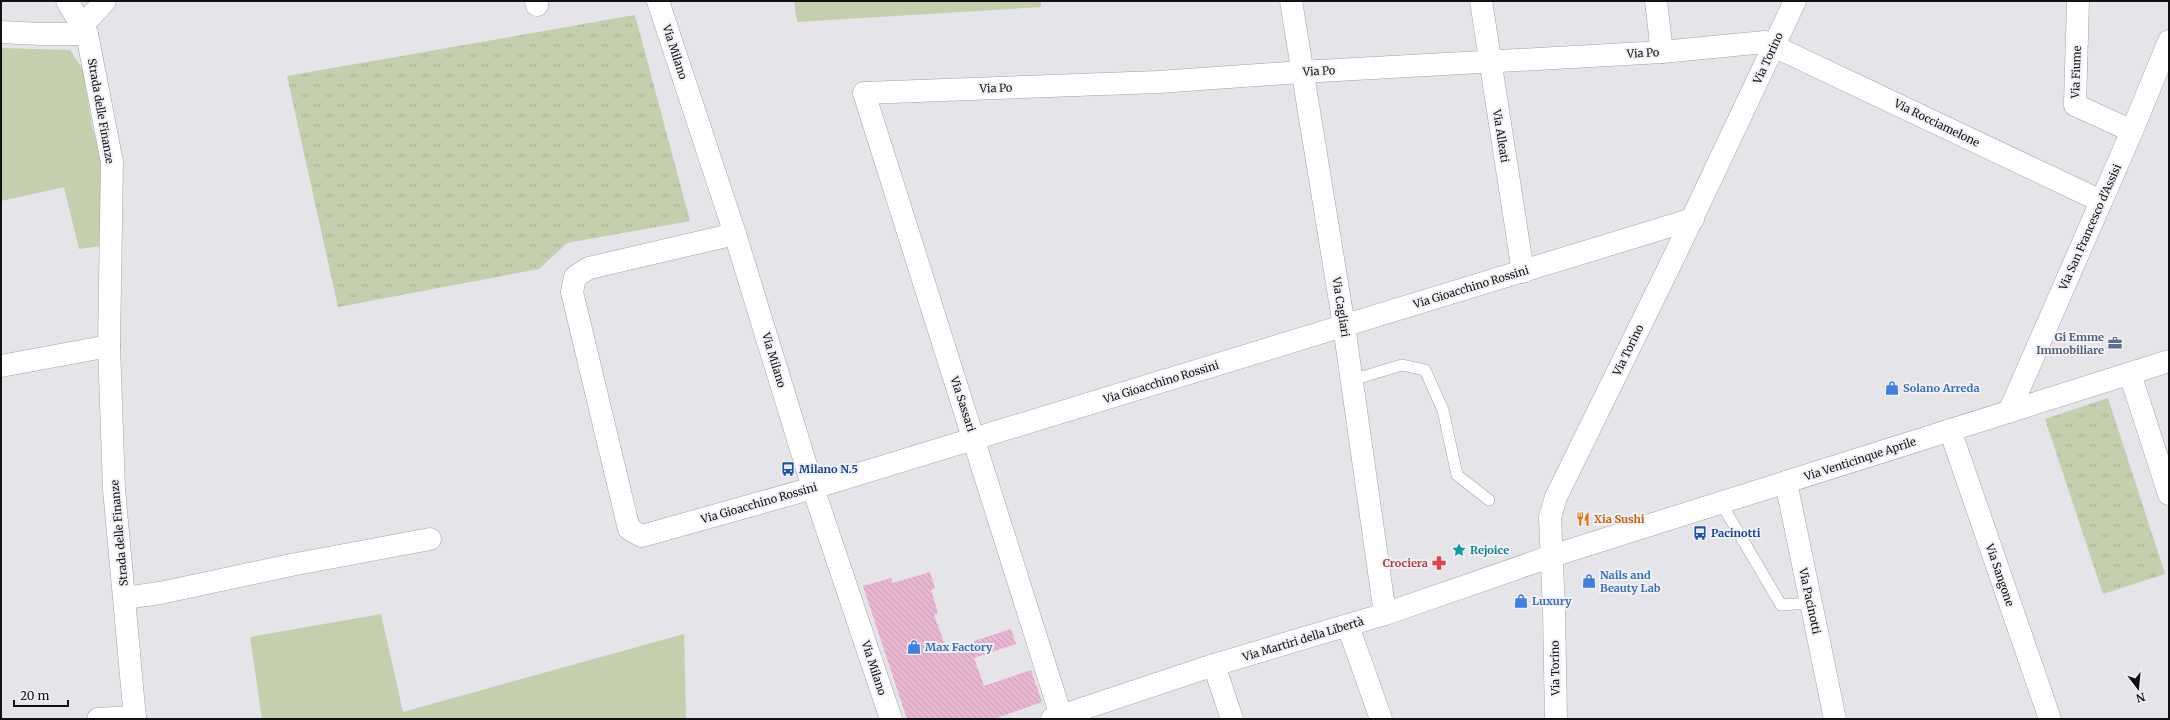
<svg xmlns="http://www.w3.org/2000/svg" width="2170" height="720" font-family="Merriweather,serif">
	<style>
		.grass { fill: #c4cfad }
		.park { fill: url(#park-tufts) }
		.building { fill: url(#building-back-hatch) }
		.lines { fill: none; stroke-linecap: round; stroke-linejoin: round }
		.service-casing { stroke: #a3a3a8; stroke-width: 12 }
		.minor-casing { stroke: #a3a3a8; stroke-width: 23 }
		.tertiary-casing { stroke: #a3a3a8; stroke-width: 23 }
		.secondary-casing { stroke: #a3a3a8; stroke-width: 23 }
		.service { stroke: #fff; stroke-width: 11 }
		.minor { stroke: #fff; stroke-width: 22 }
		.tertiary { stroke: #fff; stroke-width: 22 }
		.secondary { stroke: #fff; stroke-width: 22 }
		.labels { text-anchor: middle; stroke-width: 4; stroke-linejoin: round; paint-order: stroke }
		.street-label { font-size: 11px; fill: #111113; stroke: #f1f1f6 }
		.service-label { font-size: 11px; font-weight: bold; fill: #4e5e75; stroke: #f1f1f6; text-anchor: end }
		.shop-label { font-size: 11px; font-weight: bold; fill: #366cbe; stroke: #f1f1f6; text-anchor: start }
		.transit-label { font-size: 11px; font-weight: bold; fill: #164399; stroke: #f1f1f6; text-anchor: start }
		.food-label { font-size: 11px; font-weight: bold; fill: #c56008; stroke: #f1f1f6; text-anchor: start }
		.culture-label { font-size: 11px; font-weight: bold; fill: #0d838f; stroke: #f1f1f6; text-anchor: start }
		.health-label { font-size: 11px; font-weight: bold; fill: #be3a42; stroke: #f1f1f6; text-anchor: end }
	</style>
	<defs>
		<pattern id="park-tufts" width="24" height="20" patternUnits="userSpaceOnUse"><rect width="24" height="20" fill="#c4cfad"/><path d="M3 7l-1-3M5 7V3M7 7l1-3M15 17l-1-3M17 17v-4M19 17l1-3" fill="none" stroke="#a7b194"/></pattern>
		<pattern id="building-back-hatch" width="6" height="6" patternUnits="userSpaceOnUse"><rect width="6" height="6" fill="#e9b6d2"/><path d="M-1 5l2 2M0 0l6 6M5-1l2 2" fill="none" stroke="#c79bb3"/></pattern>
	</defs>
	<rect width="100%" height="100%" fill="#e4e4e9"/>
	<!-- grass -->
	<g class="grass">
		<polygon points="794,1 1041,1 1041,7 797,22"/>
		<polygon points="1,48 70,50 83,70 92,126 100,156 102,246 79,249 64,187 1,201"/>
		<polygon points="381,614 403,712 684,634 686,719 262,719 250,637"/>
	</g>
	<!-- park -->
	<g class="park">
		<polygon points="635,15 690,221 567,243 539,269 338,307 287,76"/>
		<polygon points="2108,398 2165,574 2103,594 2045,419"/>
	</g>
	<!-- building -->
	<polygon class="building" points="930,572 935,588 931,590 938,613 934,615 947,650 1011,629 1016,644 974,658 984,686 1031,670 1042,702 994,719 907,719 863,586 891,578 893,583"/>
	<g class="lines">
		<defs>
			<g id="service">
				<polyline points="1352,380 1402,365 1425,370 1443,410 1457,475 1489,500"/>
				<polyline points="1721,503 1781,605 1811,603"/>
			</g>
			<g id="minor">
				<polyline points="67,1 87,34 112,162 109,346 114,489 135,719"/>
				<polyline points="536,1 537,5"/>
				<polyline points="658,1 735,234 813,488 891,719"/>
				<polyline points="1291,1 1344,326 1385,614"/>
				<polyline points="1481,1 1523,272"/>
				<polyline points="1656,1 1662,52"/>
				<polyline points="2078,1 2075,105 2132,131"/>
				<polyline points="82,26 105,1"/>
				<polyline points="1,32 41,34 87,34"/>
				<polyline points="735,234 589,268 575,277 572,292 629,529 642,536 813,488 1693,219"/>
				<polyline points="1,366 109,346"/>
				<polyline points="2130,374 2169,494"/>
				<polyline points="2009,412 2132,131 2169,41"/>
				<polyline points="1950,430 2050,719"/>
				<polyline points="1786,482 1835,719"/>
				<polyline points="125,598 160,593 291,565 430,539"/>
				<polyline points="1348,626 1381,719"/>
				<polyline points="1214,665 1232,719"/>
				<polyline points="1061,716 864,93 1158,82 1301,72 1662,52 1765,42 2101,201"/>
				<polyline points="98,719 135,717"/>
				<polyline points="1052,719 1214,665 1385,614 1552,556"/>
			</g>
			<polyline id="tertiary" points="1552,556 2169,361"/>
			<polyline id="secondary" points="1556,719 1554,611 1550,517 1556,497 1673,259 1795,1"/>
		</defs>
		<!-- service casing -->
		<use href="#service" class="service-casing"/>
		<!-- minor casing -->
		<use href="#minor" class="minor-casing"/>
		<!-- tertiary casing -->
		<use href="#tertiary" class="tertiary-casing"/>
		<!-- secondary casing -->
		<use href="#secondary" class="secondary-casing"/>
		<!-- service -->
		<use href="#service" class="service"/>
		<!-- minor -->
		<use href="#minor" class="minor"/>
		<!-- tertiary -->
		<use href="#tertiary" class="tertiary"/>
		<!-- secondary -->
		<use href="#secondary" class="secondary"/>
	</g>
	<!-- icons -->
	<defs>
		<symbol id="office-bare" viewBox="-9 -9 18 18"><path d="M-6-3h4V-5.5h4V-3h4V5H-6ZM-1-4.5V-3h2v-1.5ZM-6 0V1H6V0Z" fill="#5c6f8a" stroke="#f1f1f6" stroke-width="2.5" paint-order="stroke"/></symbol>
		<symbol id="shop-bare" viewBox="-9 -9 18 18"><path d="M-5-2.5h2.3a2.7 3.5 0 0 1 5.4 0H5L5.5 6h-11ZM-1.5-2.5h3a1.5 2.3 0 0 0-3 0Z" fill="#3f7fe0" stroke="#f1f1f6" stroke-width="2.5" paint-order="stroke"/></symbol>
		<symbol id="bus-bare" viewBox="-9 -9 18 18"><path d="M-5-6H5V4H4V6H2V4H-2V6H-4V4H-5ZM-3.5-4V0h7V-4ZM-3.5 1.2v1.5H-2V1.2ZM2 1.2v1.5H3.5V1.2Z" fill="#1a4fb4" stroke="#f1f1f6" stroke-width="2.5" paint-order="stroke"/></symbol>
		<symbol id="restaurant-bare" viewBox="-9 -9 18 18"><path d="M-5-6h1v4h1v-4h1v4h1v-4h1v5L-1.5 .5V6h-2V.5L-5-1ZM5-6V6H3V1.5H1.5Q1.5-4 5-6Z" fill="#e8710a" stroke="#f1f1f6" stroke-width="2.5" paint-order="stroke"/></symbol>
		<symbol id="sight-bare" viewBox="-9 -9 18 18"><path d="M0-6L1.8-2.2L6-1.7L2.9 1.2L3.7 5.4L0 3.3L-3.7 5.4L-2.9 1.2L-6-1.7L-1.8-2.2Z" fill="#0f9aa8" stroke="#f1f1f6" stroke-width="2.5" paint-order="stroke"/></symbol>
		<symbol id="pharmacy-bare" viewBox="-9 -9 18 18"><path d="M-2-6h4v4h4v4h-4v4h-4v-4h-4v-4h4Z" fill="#e0444e" stroke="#f1f1f6" stroke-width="2.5" paint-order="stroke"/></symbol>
	</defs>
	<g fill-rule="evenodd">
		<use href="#office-bare" x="2105" y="333" width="20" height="20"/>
		<use href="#shop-bare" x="1882" y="378" width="20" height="20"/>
		<use href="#bus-bare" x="778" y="459" width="20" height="20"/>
		<use href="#restaurant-bare" x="1573" y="509" width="20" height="20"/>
		<use href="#bus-bare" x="1690" y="523" width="20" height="20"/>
		<use href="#sight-bare" x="1449" y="540" width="20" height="20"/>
		<use href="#pharmacy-bare" x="1429" y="553" width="20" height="20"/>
		<use href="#shop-bare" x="1579" y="571" width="20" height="20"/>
		<use href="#shop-bare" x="1511" y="591" width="20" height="20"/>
		<use href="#shop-bare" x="904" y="637" width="20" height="20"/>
	</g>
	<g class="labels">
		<!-- street labels -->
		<g class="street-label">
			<text transform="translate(675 52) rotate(72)" y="4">Via Milano</text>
			<text transform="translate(1643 53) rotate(-3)" y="4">Via Po</text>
			<text transform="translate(1768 58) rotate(-65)" y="4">Via Torino</text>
			<text transform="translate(1319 71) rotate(-3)" y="4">Via Po</text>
			<text transform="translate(2076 72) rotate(-88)" y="4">Via Fiume</text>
			<text transform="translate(996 88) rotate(-2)" y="4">Via Po</text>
			<text transform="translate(101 111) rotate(80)" y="4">Strada delle Finanze</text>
			<text transform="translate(1937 123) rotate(26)" y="4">Via Rocciamelone</text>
			<text transform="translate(1501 136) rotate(81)" y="4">Via Alleati</text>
			<text transform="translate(2090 227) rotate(-66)" y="4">Via San Francesco d'Assisi</text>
			<text transform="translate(1471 287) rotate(-17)" y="4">Via Gioacchino Rossini</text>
			<text transform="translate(1341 307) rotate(81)" y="4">Via Cagliari</text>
			<text transform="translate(1628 350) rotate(-64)" y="4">Via Torino</text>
			<text transform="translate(774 360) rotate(73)" y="4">Via Milano</text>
			<text transform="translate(1161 382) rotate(-17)" y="4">Via Gioacchino Rossini</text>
			<text transform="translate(963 404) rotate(72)" y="4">Via Sassari</text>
			<text transform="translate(1860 459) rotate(-18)" y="4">Via Venticinque Aprile</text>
			<text transform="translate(759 503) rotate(-16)" y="4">Via Gioacchino Rossini</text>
			<text transform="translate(119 533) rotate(-95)" y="4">Strada delle Finanze</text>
			<text transform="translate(2000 575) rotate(71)" y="4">Via Sangone</text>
			<text transform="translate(1810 601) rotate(78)" y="4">Via Pacinotti</text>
			<text transform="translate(1303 639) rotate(-17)" y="4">Via Martiri della Libertà</text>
			<text transform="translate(874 668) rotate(72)" y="4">Via Milano</text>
			<text transform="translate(1555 668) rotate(-91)" y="4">Via Torino</text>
		</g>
		<!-- service labels -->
		<g class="service-label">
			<text x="2104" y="341">Gi Emme<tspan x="2104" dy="13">Immobiliare</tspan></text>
		</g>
		<!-- shop labels -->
		<g class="shop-label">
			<text x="1903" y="392">Solano Arreda</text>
			<text x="1600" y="579">Nails and<tspan x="1600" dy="13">Beauty Lab</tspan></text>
			<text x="1532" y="605">Luxury</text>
			<text x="925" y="651">Max Factory</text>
		</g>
		<!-- transit labels -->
		<g class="transit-label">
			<text x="799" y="473">Milano N.5</text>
			<text x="1711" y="537">Pacinotti</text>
		</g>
		<!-- food labels -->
		<g class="food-label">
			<text x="1594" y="523">Xia Sushi</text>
		</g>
		<!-- culture labels -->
		<g class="culture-label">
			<text x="1470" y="554">Rejoice</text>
		</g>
		<!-- health labels -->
		<g class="health-label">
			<text x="1428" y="567">Crociera</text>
		</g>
	</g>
	<!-- border -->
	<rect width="2170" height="720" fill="none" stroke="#111113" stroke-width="4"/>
	<!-- north arrow -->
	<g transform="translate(2138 688) rotate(164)" stroke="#f1f1f6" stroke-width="3" paint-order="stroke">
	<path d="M0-3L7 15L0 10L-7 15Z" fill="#111113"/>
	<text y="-6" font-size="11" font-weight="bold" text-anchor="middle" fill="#111113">N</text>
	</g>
	<!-- scale -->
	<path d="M14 700v6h54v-6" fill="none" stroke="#111113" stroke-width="2"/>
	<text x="20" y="700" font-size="12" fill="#111113" stroke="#f1f1f6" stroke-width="3" paint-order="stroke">20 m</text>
</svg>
